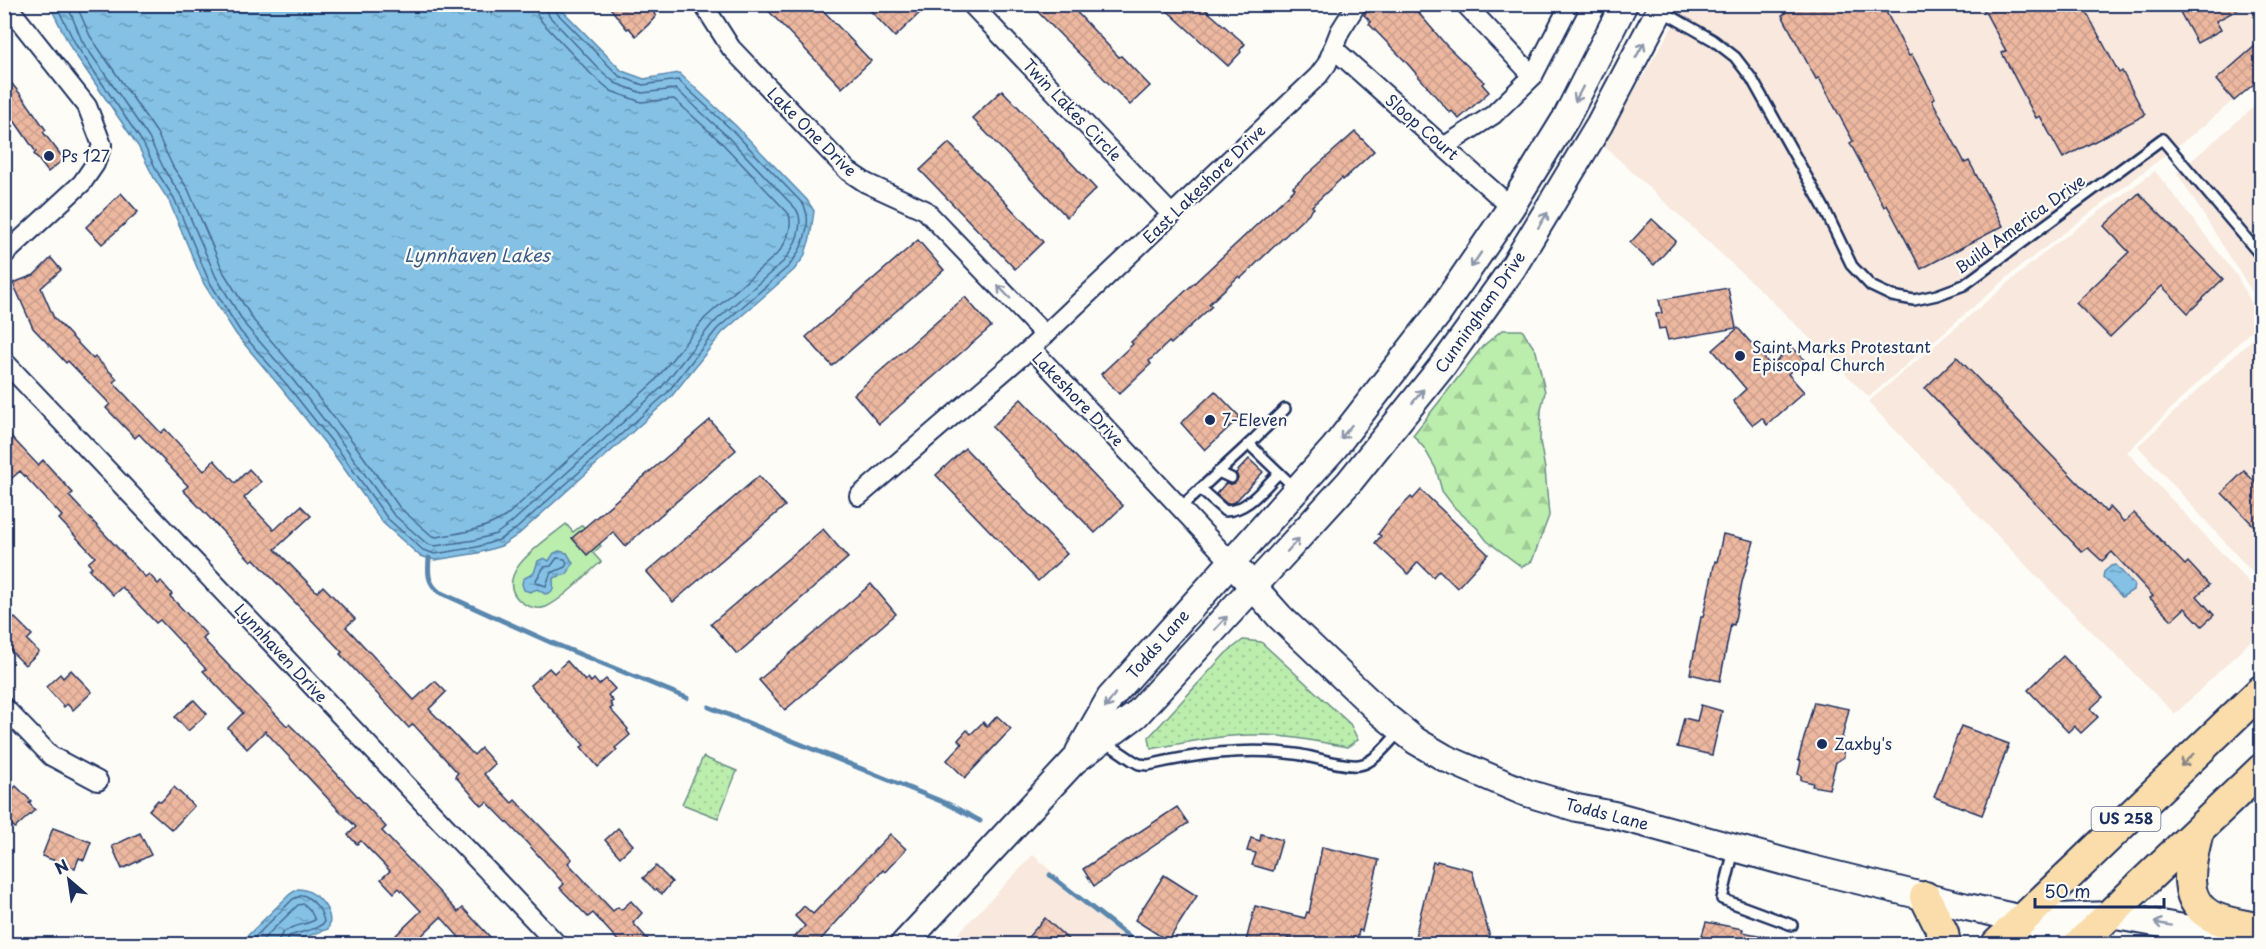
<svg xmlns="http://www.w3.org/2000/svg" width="2266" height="949" font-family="'Playpen Sans',sans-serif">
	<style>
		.built { fill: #f8e8dd }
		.green { fill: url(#green-dots); stroke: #6b8e86; stroke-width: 1.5 }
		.forest { fill: url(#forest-firs); stroke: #6b8e86; stroke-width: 1.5 }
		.pitch { fill: #bbedad; stroke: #6b8e86; stroke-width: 1.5 }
		.water { fill: url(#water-ripples); stroke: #5a87ae; stroke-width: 1.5 }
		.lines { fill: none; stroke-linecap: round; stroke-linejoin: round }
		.shore { stroke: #456994; stroke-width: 1.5 }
		.stream { stroke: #5a87ae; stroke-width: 5 }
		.building { fill: url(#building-cross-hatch); stroke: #1b2f5e; stroke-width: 1.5 }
		.service-casing { stroke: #1b2f5e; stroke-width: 14 }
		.minor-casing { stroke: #1b2f5e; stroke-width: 22 }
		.secondary-casing { stroke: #1b2f5e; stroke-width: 30 }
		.trunk-casing { stroke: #1b2f5e; stroke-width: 34 }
		.service { stroke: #fdfcf7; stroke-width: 9 }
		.minor { stroke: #fdfcf7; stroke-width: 18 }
		.secondary { stroke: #fdfcf7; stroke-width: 26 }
		.trunk { stroke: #faddab; stroke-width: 30 }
		.oneway { stroke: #8c96aa }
		.oneway2 { stroke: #8a8684 }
		.poi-dot { fill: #1b2f5e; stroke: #fdfcf7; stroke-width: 2 }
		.labels { text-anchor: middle; stroke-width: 4.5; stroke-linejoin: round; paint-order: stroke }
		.shield { fill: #fdfcf7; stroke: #5f6c8c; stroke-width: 1.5 }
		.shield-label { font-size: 15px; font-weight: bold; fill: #1b2f5e }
		.street-label { font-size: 16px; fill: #1b2f5e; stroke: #fdfcf7 }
		.poi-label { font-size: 16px; fill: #1b2f5e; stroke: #fdfcf7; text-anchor: start }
		.water-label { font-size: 18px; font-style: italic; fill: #3a5b86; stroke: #fdfcf7 }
	</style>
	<defs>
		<pattern id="green-dots" width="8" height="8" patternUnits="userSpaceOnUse" patternTransform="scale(1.5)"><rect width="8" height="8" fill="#bbedad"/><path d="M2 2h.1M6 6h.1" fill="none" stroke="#a0cc97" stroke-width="1.8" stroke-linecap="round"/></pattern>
		<pattern id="forest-firs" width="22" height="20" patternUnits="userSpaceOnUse" patternTransform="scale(1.5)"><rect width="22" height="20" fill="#bbedad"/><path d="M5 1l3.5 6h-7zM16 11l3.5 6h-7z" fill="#a0cc97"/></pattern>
		<pattern id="water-ripples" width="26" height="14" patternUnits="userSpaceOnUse" patternTransform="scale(1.5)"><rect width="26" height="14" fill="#84c1e4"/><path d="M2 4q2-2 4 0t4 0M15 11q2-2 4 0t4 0" fill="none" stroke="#6b9dbc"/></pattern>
		<pattern id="building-cross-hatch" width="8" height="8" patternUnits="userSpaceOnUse" patternTransform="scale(1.5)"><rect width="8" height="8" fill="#edb8a0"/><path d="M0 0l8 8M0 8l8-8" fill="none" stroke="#cb9e8c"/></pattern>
	</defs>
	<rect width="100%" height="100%" fill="#fdfcf7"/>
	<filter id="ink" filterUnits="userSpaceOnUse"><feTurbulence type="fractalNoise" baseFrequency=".0167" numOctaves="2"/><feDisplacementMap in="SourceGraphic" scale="12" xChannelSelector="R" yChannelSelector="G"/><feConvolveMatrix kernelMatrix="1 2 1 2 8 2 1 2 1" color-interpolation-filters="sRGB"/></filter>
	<g filter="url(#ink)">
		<!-- built -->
		<g class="built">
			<polygon points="1685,5 2261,5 2261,76 2206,124 2017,269 1869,397 1769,298 1603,145"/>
			<polygon points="2261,101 2261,306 2177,173"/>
			<polygon points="2155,171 2237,276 2261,321 2127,452 2261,595 2261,631 2175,714 2050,590 1868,402 2050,248"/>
			<polygon points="2261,331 2261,582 2138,446"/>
			<polygon points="1033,855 1114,928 1141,944 948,944"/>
		</g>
		<!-- green -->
		<g class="green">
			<path d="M1243 640 1261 642 1350 724 1358 740 1347 747C1315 741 1282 734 1249 735 1216 736 1183 743 1151 749L1149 737 1226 653Z"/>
			<polygon points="703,757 737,771 718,818 682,804"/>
		</g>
		<!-- forest -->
		<polygon class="forest" points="1502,330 1522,330 1536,351 1545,392 1541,410 1540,441 1545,469 1549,516 1532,561 1522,567 1487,541 1477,528 1455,508 1442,491 1436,469 1424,448 1413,435 1482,347"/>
		<!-- pitch -->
		<path class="pitch" d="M566 524 573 532 582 525 601 546 593 553 601 562C585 575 565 598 546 607 538 610 527 607 520 601 490 574 547 540 566 524Z"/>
		<!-- water -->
		<g class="water">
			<polygon points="53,5 557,5 622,71 644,79 679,73 736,126 807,200 814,211 810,238 804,257 794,270 722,333 671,397 519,534 501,546 478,553 435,560 420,556 383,523 335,456 282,389 236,334 204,284 169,201 154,178 138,146 71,48 53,12"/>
			<path d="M559 551 567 553 573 563 567 574 553 578C553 586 556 592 545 594L537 589 530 592 524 590 522 584 523 579 534 573 538 561 544 558 549 561 554 553Z"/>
			<polygon points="2116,565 2134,585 2133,590 2122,597 2103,577 2104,572 2111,566"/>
			<path d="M298 889C316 889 336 912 328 929L286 944H239L290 894Z"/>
		</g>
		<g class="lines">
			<!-- shore -->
			<g class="shore">
				<path d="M59 4V11L76 45 143 143 159 175 174 198 209 281 240 331 287 385 340 452 388 519 423 550 435 554 477 547 499 540 516 529 667 393 717 329 789 266C802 250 814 223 803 204L732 130 678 80 643 85 619 76 555 11 553 4"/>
				<path d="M67 4 82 41 149 138 165 171 180 194 216 277 246 326 293 380 346 448 393 514 427 544 435 546 475 540 496 534 511 523 661 388 712 324 784 261C794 248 806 224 796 209L727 136 676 89 642 93 615 83 598 68 549 16 545 4"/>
				<path d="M76 4 90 36 157 133 173 167 188 189 224 273 254 321 300 374 353 442 400 508 431 535 436 537C461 533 484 530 506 516L654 382 705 318 777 254C786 244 793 228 789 214L721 142 674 99 641 102 611 91 591 74 542 22 537 14 536 4"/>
				<path d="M557 558 565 559 567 563 565 567C548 576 553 566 546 586L537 583 536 580 544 567 551 566Z"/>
				<path d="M248 944 293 899 303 895C314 900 323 911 324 923L316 928 289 936 286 944"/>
				<path d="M258 944 298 905 304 904 310 910 315 920C301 927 280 925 278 944"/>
			</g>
			<!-- stream -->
			<g class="stream">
				<path d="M429 558C428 573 427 582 439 592L550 642 687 698"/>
				<polyline points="709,707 948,804 980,821"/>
				<polyline points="1050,875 1138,944"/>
			</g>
		</g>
		<!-- building -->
		<g class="building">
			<polygon points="607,4 664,4 654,14 656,16 648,25 636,36 629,28 627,29"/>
			<polygon points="762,4 817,4 871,61 842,88"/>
			<polygon points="864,4 929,4 895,37"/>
			<polygon points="1030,4 1069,4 1119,57 1121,56 1150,86 1130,105"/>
			<polygon points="1160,4 1199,4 1245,44 1240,50 1241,52 1228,66"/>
			<polygon points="1374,4 1411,4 1446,45 1484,82 1482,84 1489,92 1459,119 1452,111 1450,113 1406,62 1369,24 1371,22 1364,15"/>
			<polygon points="1781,4 1882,4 1909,56 1912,55 1935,98 1932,100 1965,163 1969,161 2003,226 1921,269 1887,205 1884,207 1850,143 1853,141 1819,78 1816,79 1782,15 1786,13"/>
			<polygon points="1991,4 2082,4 2119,73 2122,71 2145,115 2063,158 2040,116 2036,118 2002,53 2006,51 1983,8"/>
			<polygon points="2195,4 2248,4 2216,21 2221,30 2197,43 2180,12"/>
			<polygon points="2262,40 2262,77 2234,101 2216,80"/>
			<polygon points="4,74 25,100 46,130 43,132 64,159 48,172 34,154 36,152 4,106"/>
			<polygon points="1002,90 1096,189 1067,217 972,118"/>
			<polygon points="1355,132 1374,151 1343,180 1342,178 1312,206 1314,208 1304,218 1241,278 1239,276 1209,304 1212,306 1171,344 1169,342 1149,361 1151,364 1119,394 1101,374 1133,344 1131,342 1295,189 1293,187"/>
			<polygon points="949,143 1043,242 1015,269 920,170"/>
			<polygon points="121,193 138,212 102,244 86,227"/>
			<polygon points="2139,193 2223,279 2188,313 2162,286 2110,337 2076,303 2129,252 2104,226"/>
			<polygon points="1652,219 1676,241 1654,265 1630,243"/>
			<polygon points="918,240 944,270 832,366 806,337"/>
			<polygon points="51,258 61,270 41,288 54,318 93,359 95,357 117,379 113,382 161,433 165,429 204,471 214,460 235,483 249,469 261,482 244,498 274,530 301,506 311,516 275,549 317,592 323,586 355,619 346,627 414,700 435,681 446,692 429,709 474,755 481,748 495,764 484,774 512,803 515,800 572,859 568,863 613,911 618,907 621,910 631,901 642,913 633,923 653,945 622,945 593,913 588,917 560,888 564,884 528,844 487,802 482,806 455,776 458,773 413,724 409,728 340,654 342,652 254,559 251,561 183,490 188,486 139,434 135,438 106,408 110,404 68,361 66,363 33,328 13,283 34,275"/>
			<polygon points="1728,288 1736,328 1668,340 1665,328 1659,329 1656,314 1662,313 1659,300"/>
			<polygon points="965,297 991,327 879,424 854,394"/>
			<polygon points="1738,328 1771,366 1792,347 1804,359 1788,374 1804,392 1767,425 1762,418 1753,425 1733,401 1746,389 1713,350"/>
			<polygon points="1957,357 2106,512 2110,507 2124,522 2134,513 2185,565 2188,562 2209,585 2197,596 2214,615 2202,626 2185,608 2172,620 2150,598 2153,596 2112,552 2102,561 2088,548 2082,552 1925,388"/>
			<polygon points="1215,391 1240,417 1205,450 1181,423"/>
			<polygon points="1021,399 1123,506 1095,533 992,427"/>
			<polygon points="710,420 736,450 625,546 613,532 587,555 572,538"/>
			<polygon points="4,429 38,465 43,460 73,493 69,496 145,577 149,574 158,584 161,581 172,594 170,596 207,635 203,639 287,726 289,724 311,746 386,827 382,831 458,912 463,908 491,938 483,945 466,945 441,917 412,945 405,945 396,935 421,911 399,888 394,893 381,879 390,871 361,841 357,844 348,835 356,827 332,803 265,731 247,749 228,728 243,713 203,671 206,669 160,620 156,623 122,587 113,595 89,570 92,567 88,563 95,557 59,519 62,516 20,471 4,485"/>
			<polygon points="965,448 1067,554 1038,581 936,475"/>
			<polygon points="1249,459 1263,472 1235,502 1227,504 1216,494 1226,483 1235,483 1238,478 1236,473"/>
			<polygon points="2244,471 2262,489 2262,534 2222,493"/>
			<polygon points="759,476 785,506 673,602 647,572"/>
			<polygon points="1421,490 1488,554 1457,588 1439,570 1433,577 1418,562 1408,574 1375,543 1381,536 1378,534 1391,517 1411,497 1413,499"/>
			<polygon points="823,529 848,558 737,654 711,624"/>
			<polygon points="1723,534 1754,541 1742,582 1734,625 1731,624 1720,681 1690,674 1701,617 1703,617 1715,561 1717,562"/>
			<polygon points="871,584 896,614 785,710 759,680"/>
			<polygon points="15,618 32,635 27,640 39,652 25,665 4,644 4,627"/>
			<polygon points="2063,656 2103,697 2090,709 2098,717 2081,733 2074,726 2068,732 2028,690"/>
			<polygon points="567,661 585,681 588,678 591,682 594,679 599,685 606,679 615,689 608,695 613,701 610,703 613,707 610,709 628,729 627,731 630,735 615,748 617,750 598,767 581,747 584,745 530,685 549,668 554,673"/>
			<polygon points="71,670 92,692 73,710 67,704 64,707 46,687 60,674 63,678"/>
			<polygon points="194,700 207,714 188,731 175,717"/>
			<polygon points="1814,702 1849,709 1841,742 1844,757 1836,762 1829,789 1812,786 1813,783 1801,780 1801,775 1798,774 1801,761 1798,760"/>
			<polygon points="1701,705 1722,711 1712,755 1677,747 1684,718 1697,721"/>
			<polygon points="997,716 1011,729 965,778 947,760 962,744 958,740 967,730 971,734 983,722 987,727"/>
			<polygon points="1961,726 2009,744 1982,815 1934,797"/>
			<polygon points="16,786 31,801 29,803 35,810 15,828 4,817 4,797"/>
			<polygon points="174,787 194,806 172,830 149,810 158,800 161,802"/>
			<polygon points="1177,807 1188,823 1094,886 1083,869"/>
			<polygon points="53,828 91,842 84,860 79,858 75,868 42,856"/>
			<polygon points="618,828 633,845 620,857 605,840"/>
			<polygon points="140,833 151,855 122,869 112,846"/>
			<polygon points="890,834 906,849 885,872 883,870 816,945 787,945 805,926 795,916 804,906 813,914"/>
			<polygon points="1261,834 1282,840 1273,871 1252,865 1256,853 1247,851 1251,838 1260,841"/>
			<polygon points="1322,847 1379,860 1362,931 1359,930 1356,945 1316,945 1288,938 1286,945 1245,945 1255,906 1305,918 1307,912 1309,913"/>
			<polygon points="1437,861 1472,870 1492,945 1413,945 1433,862 1436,863"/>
			<polygon points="656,866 672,882 662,894 656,889 655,890 643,878"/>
			<polygon points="1164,875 1197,896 1168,941 1135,920"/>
			<polygon points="1045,918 1074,945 1021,945"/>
			<polygon points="1706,922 1743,929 1742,932 1775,938 1774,945 1699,945"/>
		</g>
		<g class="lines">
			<defs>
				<g id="service">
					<polyline points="1662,11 1713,40 1735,57 1752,79 1824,208 1852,266 1871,286 1892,296 1914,300 1937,295 1964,285 2162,139 2262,257"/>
					<polyline points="1249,444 1285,409"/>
					<polyline points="1218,472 1231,478"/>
					<path d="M1200 489 1225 511C1248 511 1263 488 1279 473"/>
					<polyline points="1181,507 1249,444 1295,488"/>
					<path d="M1104 741 1132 760 1139 764 1148 765C1197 754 1245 747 1295 754 1312 756 1343 767 1359 765 1375 763 1390 741 1401 730"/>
					<polyline points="1734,850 1722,899 1792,925"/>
				</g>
				<g id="minor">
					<polyline points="703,4 731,48 848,171 866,183 925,210 1045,335"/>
					<polyline points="971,4 1172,215"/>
					<polyline points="1465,4 1533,76"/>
					<polyline points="1333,48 1511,207"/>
					<polyline points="1445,146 1493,115 1533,76 1570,4"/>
					<polyline points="4,255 82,183 95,164 102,145 87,106 6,4"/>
					<polyline points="1031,348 1231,562"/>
					<polyline points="4,361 557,944"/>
					<polyline points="859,496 1031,348 1318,76 1327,64 1340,31 1357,4"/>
					<polyline points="4,707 51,756 98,781"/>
				</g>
				<g id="secondary">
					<polyline points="1231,562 1280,617 1381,713 1416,741 1445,758 1524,792 1577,808 1614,815 1804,867 1967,907 2023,919 2086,944"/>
					<polyline points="1079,752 1110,698 1334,448 1438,314 1511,207 1566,118 1624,4"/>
					<polyline points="2029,918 2110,915 2246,939"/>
					<polyline points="904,944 1074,761 1136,715 1350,481 1444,364 1512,269 1599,125 1663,4"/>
				</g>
				<g id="trunk">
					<path d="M2198 831C2191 861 2178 902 2215 918 2230 924 2247 926 2262 929"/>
					<polyline points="1925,897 1943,933 1945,944"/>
					<polyline points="1997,944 2262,690"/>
					<polyline points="2079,944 2262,769"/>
				</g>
			</defs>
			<!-- service casing -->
			<use href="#service" class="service-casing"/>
			<!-- minor casing -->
			<use href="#minor" class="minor-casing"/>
			<!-- secondary casing -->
			<use href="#secondary" class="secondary-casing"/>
			<!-- trunk casing -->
			<use href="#trunk" class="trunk-casing"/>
			<!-- service -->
			<use href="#service" class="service"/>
			<!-- minor -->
			<use href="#minor" class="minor"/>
			<!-- secondary -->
			<use href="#secondary" class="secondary"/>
			<!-- trunk -->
			<use href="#trunk" class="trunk"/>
		</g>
		<!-- one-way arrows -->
		<defs><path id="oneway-shaft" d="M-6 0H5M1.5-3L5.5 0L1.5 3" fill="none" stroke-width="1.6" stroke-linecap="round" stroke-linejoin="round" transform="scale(1.5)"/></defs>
		<g class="oneway">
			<use href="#oneway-shaft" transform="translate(1640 50) rotate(-61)"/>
			<use href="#oneway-shaft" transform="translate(1579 94) rotate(118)"/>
			<use href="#oneway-shaft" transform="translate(1543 220) rotate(-58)"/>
			<use href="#oneway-shaft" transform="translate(1476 260) rotate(124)"/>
			<use href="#oneway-shaft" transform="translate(1004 292) rotate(-134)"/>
			<use href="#oneway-shaft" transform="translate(1418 396) rotate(-51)"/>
			<use href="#oneway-shaft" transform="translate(1346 432) rotate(129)"/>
			<use href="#oneway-shaft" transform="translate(1293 545) rotate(-48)"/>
			<use href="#oneway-shaft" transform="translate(1221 623) rotate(-47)"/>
			<use href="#oneway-shaft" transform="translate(1110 701) rotate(124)"/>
			<use href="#oneway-shaft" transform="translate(2163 924) rotate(-170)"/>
		</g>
		<use class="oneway2" href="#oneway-shaft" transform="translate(2187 760) rotate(136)"/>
	</g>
	<!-- markers -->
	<g class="poi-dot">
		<circle cx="49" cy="156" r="6"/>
		<circle cx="1740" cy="356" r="6"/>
		<circle cx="1210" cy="420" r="6"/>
		<circle cx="1822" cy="744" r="6"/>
	</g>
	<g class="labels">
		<!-- shield labels -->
		<rect class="shield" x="2091.5" y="807" width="69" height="24" rx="4.5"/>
		<g class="shield-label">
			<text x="2126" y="824">US 258</text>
		</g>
		<!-- street labels -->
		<g class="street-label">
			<text transform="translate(1072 110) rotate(46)" y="6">Twin Lakes Circle</text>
			<text transform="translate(1422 127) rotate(41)" y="6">Sloop Court</text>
			<text transform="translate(812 132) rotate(45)" y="6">Lake One Drive</text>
			<text transform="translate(1204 184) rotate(-44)" y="6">East Lakeshore Drive</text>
			<text transform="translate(2020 224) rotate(-36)" y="6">Build America Drive</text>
			<text transform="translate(1480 312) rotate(-55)" y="6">Cunningham Drive</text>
			<text transform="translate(1078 399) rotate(46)" y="6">Lakeshore Drive</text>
			<text transform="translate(1158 644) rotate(-49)" y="6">Todds Lane</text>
			<text transform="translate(281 653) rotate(47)" y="6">Lynnhaven Drive</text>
			<text transform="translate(1607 814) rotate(14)" y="6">Todds Lane</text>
		</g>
		<!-- poi labels -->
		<g class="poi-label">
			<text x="61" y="162">Ps 127</text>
			<text x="1752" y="353">Saint Marks Protestant<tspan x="1752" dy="18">Episcopal Church</tspan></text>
			<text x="1222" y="426">7-Eleven</text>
			<text x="1834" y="750">Zaxby's</text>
		</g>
		<!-- water labels -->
		<g class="water-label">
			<text x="477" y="262">Lynnhaven Lakes</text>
		</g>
	</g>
	<!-- margin -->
	<rect width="2266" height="949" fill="none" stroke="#fdfcf7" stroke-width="24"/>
	<rect x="12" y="12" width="2242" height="925" fill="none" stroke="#1b2f5e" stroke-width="2" filter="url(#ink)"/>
	<!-- north arrow -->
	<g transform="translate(69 880) rotate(331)" stroke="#fdfcf7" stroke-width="4.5" paint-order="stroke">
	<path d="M0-4.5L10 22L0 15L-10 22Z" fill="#1b2f5e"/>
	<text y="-9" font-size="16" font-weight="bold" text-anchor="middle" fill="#1b2f5e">N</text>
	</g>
	<!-- scale -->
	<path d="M2035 898v9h129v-9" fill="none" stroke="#1b2f5e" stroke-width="3"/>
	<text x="2044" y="898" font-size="18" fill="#1b2f5e" stroke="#fdfcf7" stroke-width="4.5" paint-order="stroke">50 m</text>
</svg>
